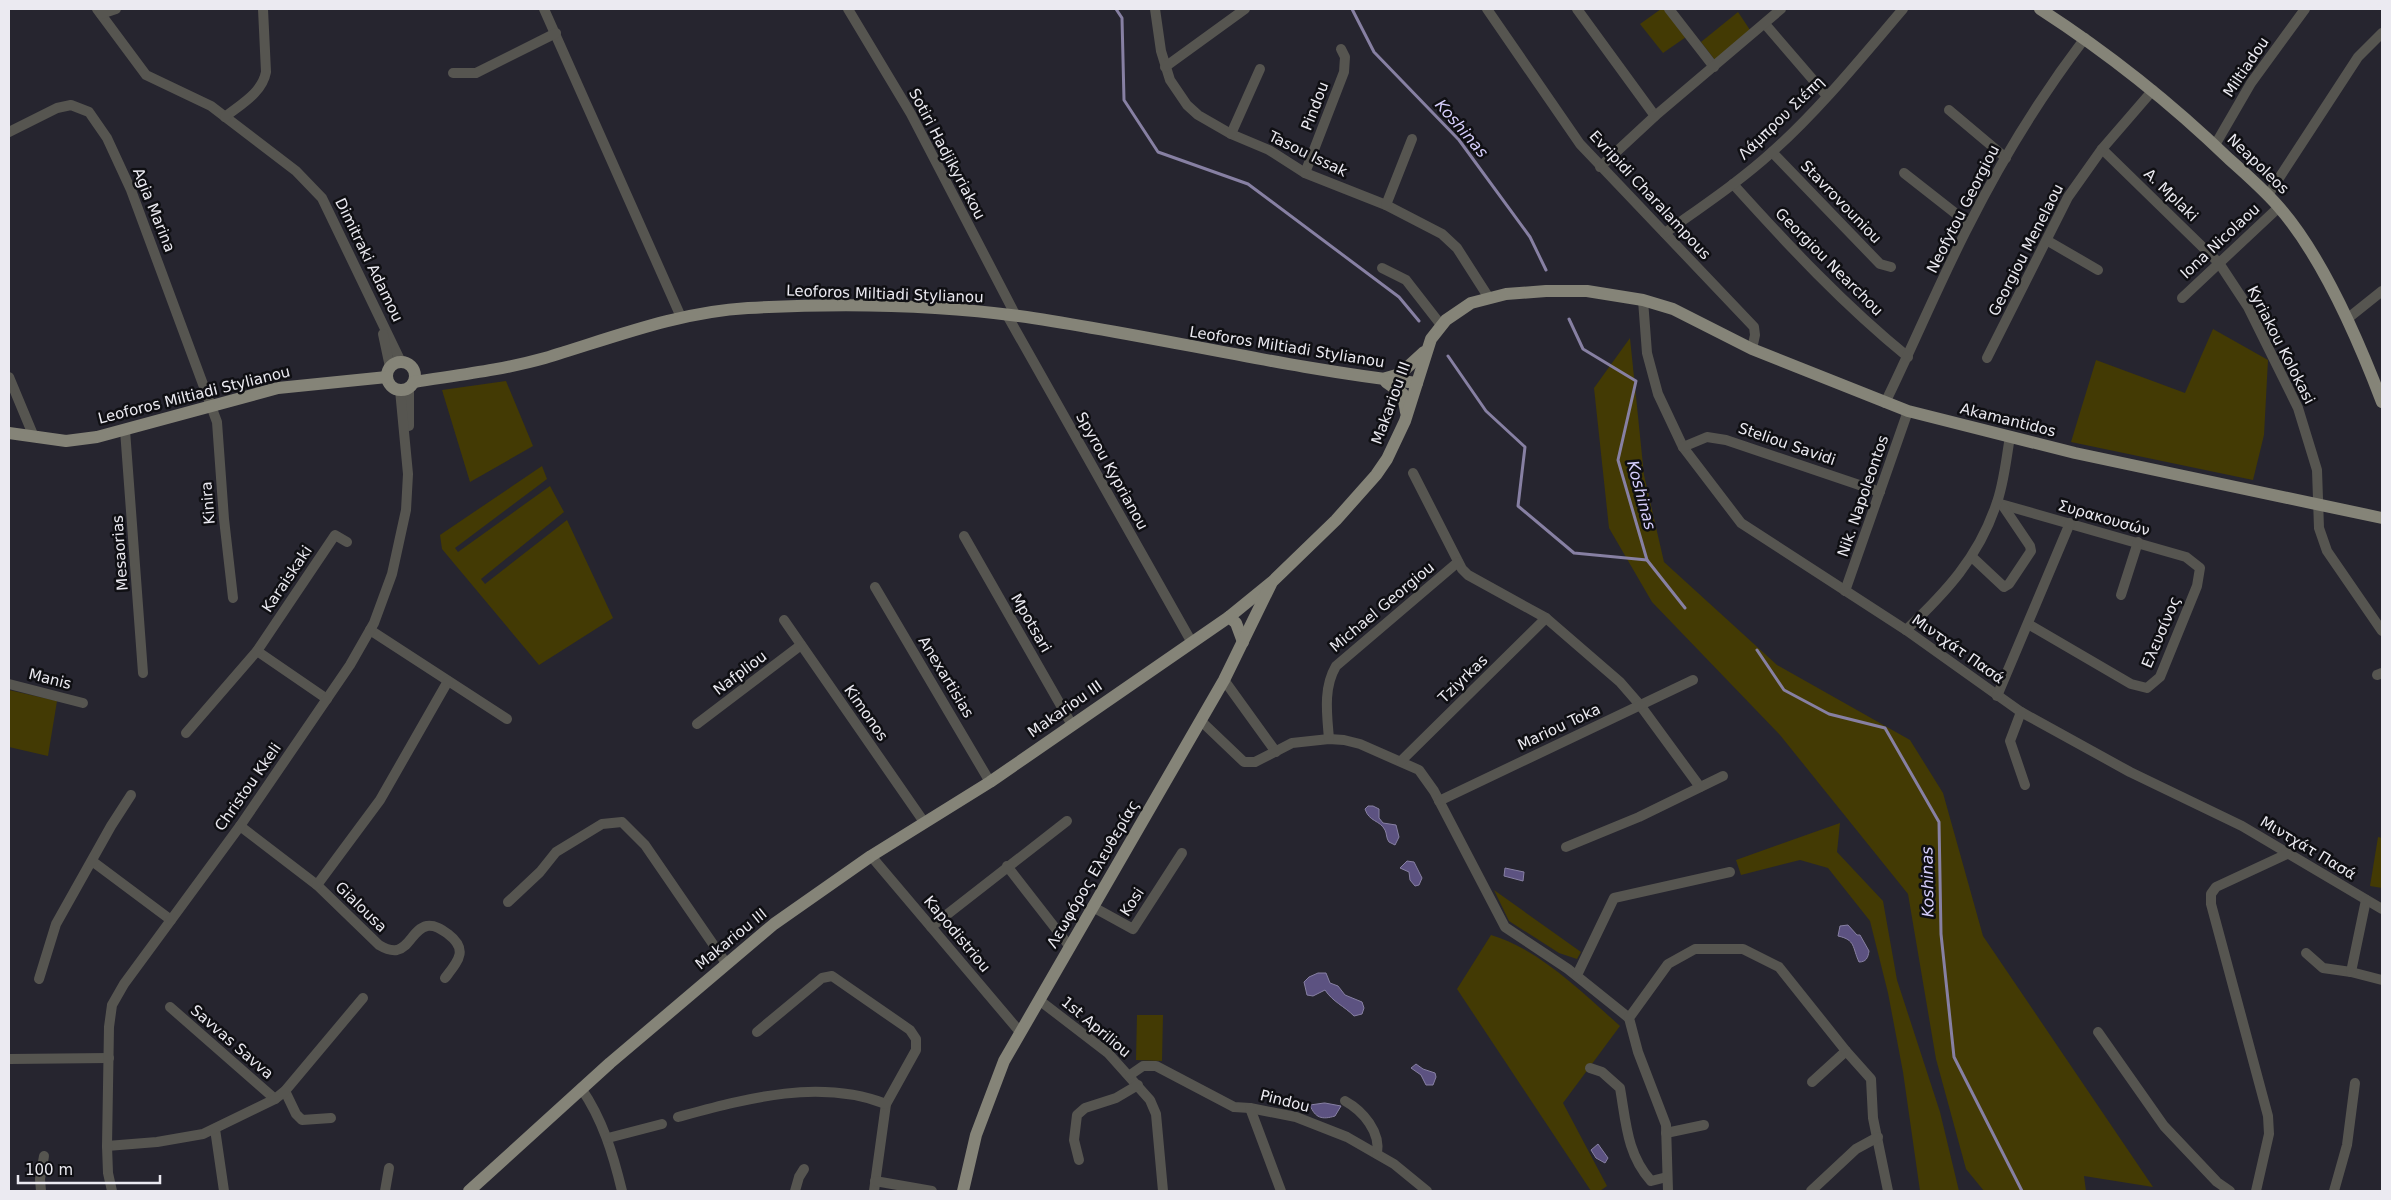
<svg xmlns="http://www.w3.org/2000/svg" width="2391" height="1200" font-family="'DejaVu Sans',sans-serif">
	<style>
		.green { fill: #433a04 }
		.water { fill: #5c5281; stroke: #8780a3 }
		.lines { fill: none; stroke-linecap: round; stroke-linejoin: round }
		.stream { stroke: #8780a3; stroke-width: 3 }
		.minor { stroke: #565550; stroke-width: 10 }
		.major { stroke: #858478; stroke-width: 12 }
		.labels { text-anchor: middle; stroke-width: 5; stroke-linejoin: round; paint-order: stroke }
		.street-label { font-size: 15px; fill: #ebeaf1; stroke: #0f0f13 }
		.water-label { font-size: 16px; font-style: italic; fill: #d7cffd; stroke: #0f0f13 }
	</style>
	<rect width="100%" height="100%" fill="#26252f"/>
	<!-- green -->
	<g class="green">
		<polygon points="1661,9 1665,9 1686,37 1663,53 1640,24"/>
		<polygon points="1738,12 1750,30 1715,60 1701,42"/>
		<polygon points="2213,329 2268,360 2264,435 2253,480 2071,442 2096,360 2185,393"/>
		<polygon points="1630,338 1644,475 1664,562 1777,665 1910,740 1943,793 1983,936 2153,1187 2084,1176 2086,1191 1984,1191 1966,1169 1936,1059 1908,894 1780,735 1652,602 1609,528 1594,388"/>
		<polygon points="506,381 533,446 470,482 442,390"/>
		<polygon points="542,466 547,479 455,548 458,552 550,486 564,512 481,579 485,584 567,520 613,618 539,665 442,549 440,535"/>
		<polygon points="9,690 57,701 48,756 9,747"/>
		<polygon points="1840,823 1837,852 1883,901 1897,980 1940,1112 1959,1191 1920,1191 1903,1072 1888,993 1870,921 1828,868 1800,860 1741,875 1736,860"/>
		<polygon points="2378,837 2382,838 2382,888 2370,886"/>
		<polygon points="1494,890 1581,952 1577,959 1559,953 1509,921"/>
		<path d="M1491 935C1539 949 1583 993 1620 1026L1563 1103 1607 1186 1600 1191H1591L1457 989Z"/>
		<polygon points="1137,1015 1163,1015 1162,1061 1136,1060"/>
	</g>
	<!-- water -->
	<g class="water">
		<path d="M1368 806H1373L1379 809V818L1383 823 1396 825 1399 837 1395 845 1389 842C1386 838 1387 834 1385 830 1380 820 1369 822 1365 809Z"/>
		<polygon points="1407,861 1414,862 1422,878 1419,885 1415,886 1410,880 1409,872 1400,868"/>
		<polygon points="1505,868 1524,872 1523,881 1504,876"/>
		<path d="M1848 925 1857 935H1860L1869 951C1868 958 1866 962 1859 962 1852 947 1856 940 1838 936L1840 926Z"/>
		<path d="M1318 973H1326L1330 983 1338 986 1345 995 1362 1002 1364 1008 1362 1014 1354 1016C1344 1006 1333 1002 1325 990L1313 996 1307 995 1304 982 1309 977Z"/>
		<polygon points="1416,1064 1423,1069 1435,1073 1436,1077 1433,1085 1426,1085 1421,1075 1411,1068"/>
		<path d="M1324 1103H1325L1341 1106 1335 1116C1322 1120 1315 1118 1310 1105Z"/>
		<polygon points="1598,1144 1608,1158 1605,1163 1596,1158 1591,1150"/>
	</g>
	<g class="lines">
		<!-- stream -->
		<g class="stream">
			<polyline points="1116,9 1122,18 1124,100 1158,152 1248,184 1399,297 1419,321"/>
			<polyline points="1352,9 1374,52 1459,140 1530,237 1546,270"/>
			<polyline points="1569,319 1583,349 1636,381 1618,460 1647,560 1685,608"/>
			<polyline points="1448,356 1486,411 1525,447 1518,506 1574,553 1647,560"/>
			<polyline points="1757,650 1784,690 1829,714 1885,728 1939,822 1941,934 1954,1057 2022,1191"/>
		</g>
		<!-- minor -->
		<g class="minor">
			<polyline points="97,9 146,75 211,106 296,171 322,198 401,362"/>
			<polyline points="544,9 681,317"/>
			<polyline points="848,9 911,114 1016,316"/>
			<polyline points="1155,9 1161,51 1170,80 1187,105 1198,115 1231,134 1269,150 1305,173 1386,205 1442,234 1457,248 1489,298"/>
			<polyline points="1487,9 1580,144 1754,327 1755,335 1752,349"/>
			<polyline points="1577,9 1655,116"/>
			<polyline points="1669,9 1714,67"/>
			<polyline points="101,14 116,9"/>
			<polyline points="1765,24 1827,96"/>
			<polyline points="1165,67 1245,9"/>
			<polyline points="453,73 476,73 556,33"/>
			<polyline points="1949,110 2006,158"/>
			<path d="M225 117C241 104 262 93 266 72L263 9"/>
			<polyline points="9,132 57,108 71,105 89,112 107,138 131,190 217,422 224,519 233,598"/>
			<polyline points="1231,134 1260,69"/>
			<polyline points="2215,145 2251,83 2305,9"/>
			<polyline points="2102,149 2219,263 2248,307 2298,408 2317,470 2319,528 2327,551 2382,631"/>
			<polyline points="1772,152 1880,264 1891,267"/>
			<polyline points="1600,167 1655,116 1781,9"/>
			<polyline points="1305,173 1344,72 1345,57 1341,49"/>
			<polyline points="1904,173 1969,224"/>
			<path d="M1733 184C1788 245 1844 305 1908 357"/>
			<polyline points="2268,195 2358,57 2382,33"/>
			<polyline points="1386,205 1412,139"/>
			<path d="M1665 233C1701 207 1739 182 1772 152 1820 109 1861 58 1903 9"/>
			<polyline points="2048,241 2098,270"/>
			<polyline points="1382,268 1406,280 1441,325"/>
			<polyline points="2182,298 2279,207"/>
			<polyline points="1643,300 1647,353 1658,394 1683,447 1741,523 1906,630 2021,712 2130,772 2242,826 2382,909"/>
			<polyline points="1007,315 1191,641"/>
			<polyline points="2347,319 2382,291"/>
			<polyline points="383,334 390,367"/>
			<polyline points="1987,358 2068,197 2102,149 2153,90"/>
			<polyline points="9,377 34,437"/>
			<path d="M1885 403C1914 344 1939 283 1969 225 2002 159 2041 96 2085 38"/>
			<polyline points="409,426 409,387"/>
			<polyline points="125,430 143,673"/>
			<polyline points="1683,447 1707,437 1726,440 1880,492"/>
			<polyline points="1413,473 1462,569 1468,575 1546,618 1620,682 1640,705 1700,787"/>
			<polyline points="1997,503 2186,557 2200,568 2197,586 2160,677 2147,688 2131,684 2028,624"/>
			<polyline points="964,536 1072,725"/>
			<polyline points="1972,557 2004,587 2009,584 2031,551 2030,546 2003,506"/>
			<polyline points="875,587 990,782"/>
			<polyline points="1845,591 1908,411"/>
			<polyline points="2121,595 2138,542"/>
			<polyline points="784,620 924,822"/>
			<polyline points="370,630 507,719"/>
			<path d="M1906 630C1946 592 1978 558 1996 505 2004 484 2006 459 2010 437"/>
			<polyline points="257,651 327,699"/>
			<polyline points="2377,675 2382,673"/>
			<polyline points="1224,680 1276,752"/>
			<polyline points="9,684 83,703"/>
			<polyline points="1997,696 2070,523"/>
			<polyline points="2021,712 2010,741 2025,785"/>
			<polyline points="1201,721 1244,762 1255,762 1292,743 1329,739 1344,740 1360,744 1419,770 1434,791 1505,927 1568,969 1629,1018"/>
			<polyline points="697,724 801,645"/>
			<polyline points="186,733 257,651 335,535 347,542"/>
			<path d="M1329 739C1327 714 1323 688 1336 666L1458 562"/>
			<polyline points="1401,761 1546,618"/>
			<polyline points="1439,801 1693,680"/>
			<path d="M240 826 317 885 379 945C384 948 391 951 397 950 410 947 413 929 427 926 435 925 441 929 448 934 469 950 458 961 445 978"/>
			<polyline points="1566,847 1639,817 1723,776"/>
			<polyline points="871,856 1020,1032"/>
			<polyline points="92,861 171,920"/>
			<polyline points="1007,866 1070,947"/>
			<polyline points="317,885 380,800 448,681"/>
			<polyline points="508,902 540,872 556,852 602,824 622,822 645,845 726,963"/>
			<polyline points="1093,907 1133,929 1182,853"/>
			<polyline points="931,927 1067,821"/>
			<polyline points="2306,953 2323,968 2351,972 2382,980"/>
			<polyline points="2351,972 2366,900"/>
			<polyline points="1577,975 1614,898 1730,872"/>
			<polyline points="39,979 56,924 111,826 131,795"/>
			<polyline points="1039,1000 1108,1053 1150,1100 1156,1114 1163,1191"/>
			<polyline points="170,1007 275,1099"/>
			<polyline points="757,1032 822,978 832,976 910,1030 916,1039 916,1050 886,1104 874,1191"/>
			<polyline points="2098,1032 2164,1126 2217,1182 2230,1191"/>
			<polyline points="9,1059 109,1058"/>
			<path d="M1590 1068 1602 1072 1620 1088C1626 1122 1627 1155 1651 1181L1667 1177"/>
			<polyline points="1130,1075 1143,1066 1156,1066 1234,1107 1250,1108 1296,1117 1347,1137 1394,1164 1427,1191"/>
			<polyline points="1812,1082 1846,1051"/>
			<path d="M581 1088C603 1120 613 1154 622 1191"/>
			<polyline points="285,1091 296,1114 302,1120 331,1118"/>
			<path d="M1345 1101C1363 1111 1381 1132 1377 1154"/>
			<polyline points="1250,1108 1281,1191"/>
			<path d="M678 1117C745 1099 818 1078 886 1104"/>
			<polyline points="215,1129 224,1191"/>
			<polyline points="1666,1133 1704,1125"/>
			<polyline points="608,1138 662,1124"/>
			<polyline points="107,1146 157,1142 203,1134 275,1099 285,1091 363,998"/>
			<polyline points="1079,1160 1074,1140 1077,1115 1085,1108 1116,1098 1138,1085"/>
			<polyline points="875,1181 932,1191"/>
			<polyline points="41,1191 40,1179 44,1156"/>
			<polyline points="112,1191 108,1173 107,1146 109,1027 112,1005 124,984 240,826 350,665 374,623 392,574 406,510 408,474 400,390"/>
			<polyline points="385,1191 389,1168"/>
			<polyline points="795,1191 799,1177 804,1169"/>
			<polyline points="1668,1191 1666,1125 1638,1052 1629,1018 1668,964 1695,949 1743,949 1779,967 1846,1051 1871,1079 1873,1118 1888,1191"/>
			<polyline points="1811,1191 1856,1149 1878,1137"/>
			<polyline points="2256,1191 2269,1134 2268,1116 2211,904 2211,894 2216,887 2287,854"/>
			<polyline points="2334,1191 2347,1145 2355,1083"/>
		</g>
		<!-- major -->
		<g class="major">
			<path d="M2040 9C2108 53 2171 103 2229 159 2246 174 2263 189 2278 206 2323 257 2358 339 2382 402"/>
			<circle cx="401" cy="376" r="14"/>
			<polyline points="1386,378 1400,374 1424,352"/>
			<path d="M414 382C458 375 502 370 545 358 612 338 677 312 748 308 837 303 930 304 1019 316 1152 335 1283 368 1417 383"/>
			<polyline points="1386,382 1403,394 1406,412"/>
			<polyline points="9,433 66,441 97,437 278,388 387,377"/>
			<polyline points="1229,617 1236,623 1243,642"/>
			<polyline points="469,1191 610,1063 774,924 871,856 990,782 1229,617 1272,582 1336,520 1376,475 1387,459 1405,421 1431,339 1446,320 1471,303 1506,294 1546,291 1587,291 1643,300 1673,309 1752,349 1908,411 2075,453 2382,518"/>
			<polyline points="963,1191 976,1135 1004,1061 1224,680 1271,584"/>
		</g>
	</g>
	<g class="labels">
		<!-- street labels -->
		<g class="street-label">
			<text transform="translate(2246 67) rotate(-56)" y="5">Miltiadou</text>
			<text transform="translate(1315 106) rotate(-69)" y="5">Pindou</text>
			<text transform="translate(1781 118) rotate(-44)" y="5">Λάμπρου Σιέπη</text>
			<text transform="translate(947 154) rotate(62)" y="5">Sotiri Hadjikyriakou</text>
			<text transform="translate(1308 154) rotate(26)" y="5">Tasou Issak</text>
			<text transform="translate(2258 164) rotate(44)" y="5">Neapoleos</text>
			<text transform="translate(1650 195) rotate(47)" y="5">Evripidi Charalampous</text>
			<text transform="translate(2171 195) rotate(44)" y="5">A. Mplaki</text>
			<text transform="translate(1841 202) rotate(46)" y="5">Stavrovouniou</text>
			<text transform="translate(1963 209) rotate(-63)" y="5">Neofytou Georgiou</text>
			<text transform="translate(154 210) rotate(68)" y="5">Agia Marina</text>
			<text transform="translate(2220 241) rotate(-43)" y="5">Iona Nicolaou</text>
			<text transform="translate(2026 250) rotate(-63)" y="5">Georgiou Menelaou</text>
			<text transform="translate(369 260) rotate(64)" y="5">Dimitraki Adamou</text>
			<text transform="translate(1829 262) rotate(45)" y="5">Georgiou Nearchou</text>
			<text transform="translate(885 294) rotate(2)" y="5">Leoforos Miltiadi Stylianou</text>
			<text transform="translate(2281 345) rotate(63)" y="5">Kyriakou Kolokasi</text>
			<text transform="translate(1287 347) rotate(9)" y="5">Leoforos Miltiadi Stylianou</text>
			<text transform="translate(194 395) rotate(-14)" y="5">Leoforos Miltiadi Stylianou</text>
			<text transform="translate(1391 403) rotate(-70)" y="5">Makariou III</text>
			<text transform="translate(2008 420) rotate(14)" y="5">Akamantidos</text>
			<text transform="translate(1787 444) rotate(19)" y="5">Steliou Savidi</text>
			<text transform="translate(1112 471) rotate(61)" y="5">Spyrou Kyprianou</text>
			<text transform="translate(1863 496) rotate(-71)" y="5">Nik. Napoleontos</text>
			<text transform="translate(208 503) rotate(-95)" y="5">Kinira</text>
			<text transform="translate(2104 518) rotate(16)" y="5">Συρακουσών</text>
			<text transform="translate(120 553) rotate(-94)" y="5">Mesaorias</text>
			<text transform="translate(287 579) rotate(-56)" y="5">Karaiskaki</text>
			<text transform="translate(1382 607) rotate(-40)" y="5">Michael Georgiou</text>
			<text transform="translate(1031 623) rotate(60)" y="5">Mpotsari</text>
			<text transform="translate(2161 632) rotate(-67)" y="5">Ελευσίνος</text>
			<text transform="translate(1958 649) rotate(35)" y="5">Μιντχάτ Πασά</text>
			<text transform="translate(740 673) rotate(-37)" y="5">Nafpliou</text>
			<text transform="translate(946 677) rotate(59)" y="5">Anexartisias</text>
			<text transform="translate(50 679) rotate(14)" y="5">Manis</text>
			<text transform="translate(1463 679) rotate(-44)" y="5">Tziyrkas</text>
			<text transform="translate(1065 709) rotate(-35)" y="5">Makariou III</text>
			<text transform="translate(866 713) rotate(55)" y="5">Kimonos</text>
			<text transform="translate(1559 727) rotate(-25)" y="5">Mariou Toka</text>
			<text transform="translate(248 787) rotate(-55)" y="5">Christou Kkeli</text>
			<text transform="translate(2308 848) rotate(31)" y="5">Μιντχάτ Πασά</text>
			<text transform="translate(1093 874) rotate(-60)" y="5">Λεωφόρος Ελευθερίας</text>
			<text transform="translate(1132 902) rotate(-57)" y="5">Kosi</text>
			<text transform="translate(361 907) rotate(44)" y="5">Gialousa</text>
			<text transform="translate(957 934) rotate(50)" y="5">Kapodistriou</text>
			<text transform="translate(731 939) rotate(-39)" y="5">Makariou III</text>
			<text transform="translate(1096 1027) rotate(40)" y="5">1st Apriliou</text>
			<text transform="translate(232 1042) rotate(41)" y="5">Savvas Savva</text>
			<text transform="translate(1285 1101) rotate(14)" y="5">Pindou</text>
		</g>
		<!-- water labels -->
		<g class="water-label">
			<text transform="translate(1462 128) rotate(49)" y="6">Koshinas</text>
			<text transform="translate(1642 495) rotate(75)" y="6">Koshinas</text>
			<text transform="translate(1927 882) rotate(-91)" y="6">Koshinas</text>
		</g>
	</g>
	<!-- border -->
	<rect width="2391" height="1200" fill="none" stroke="#ebeaf1" stroke-width="20"/>
	<!-- scale -->
	<path d="M18 1175v8h142v-8" fill="none" stroke="#ebeaf1" stroke-width="2.5"/>
	<text x="25" y="1175" font-size="15" fill="#ebeaf1" stroke="#0f0f13" stroke-width="4" paint-order="stroke">100 m</text>
</svg>
